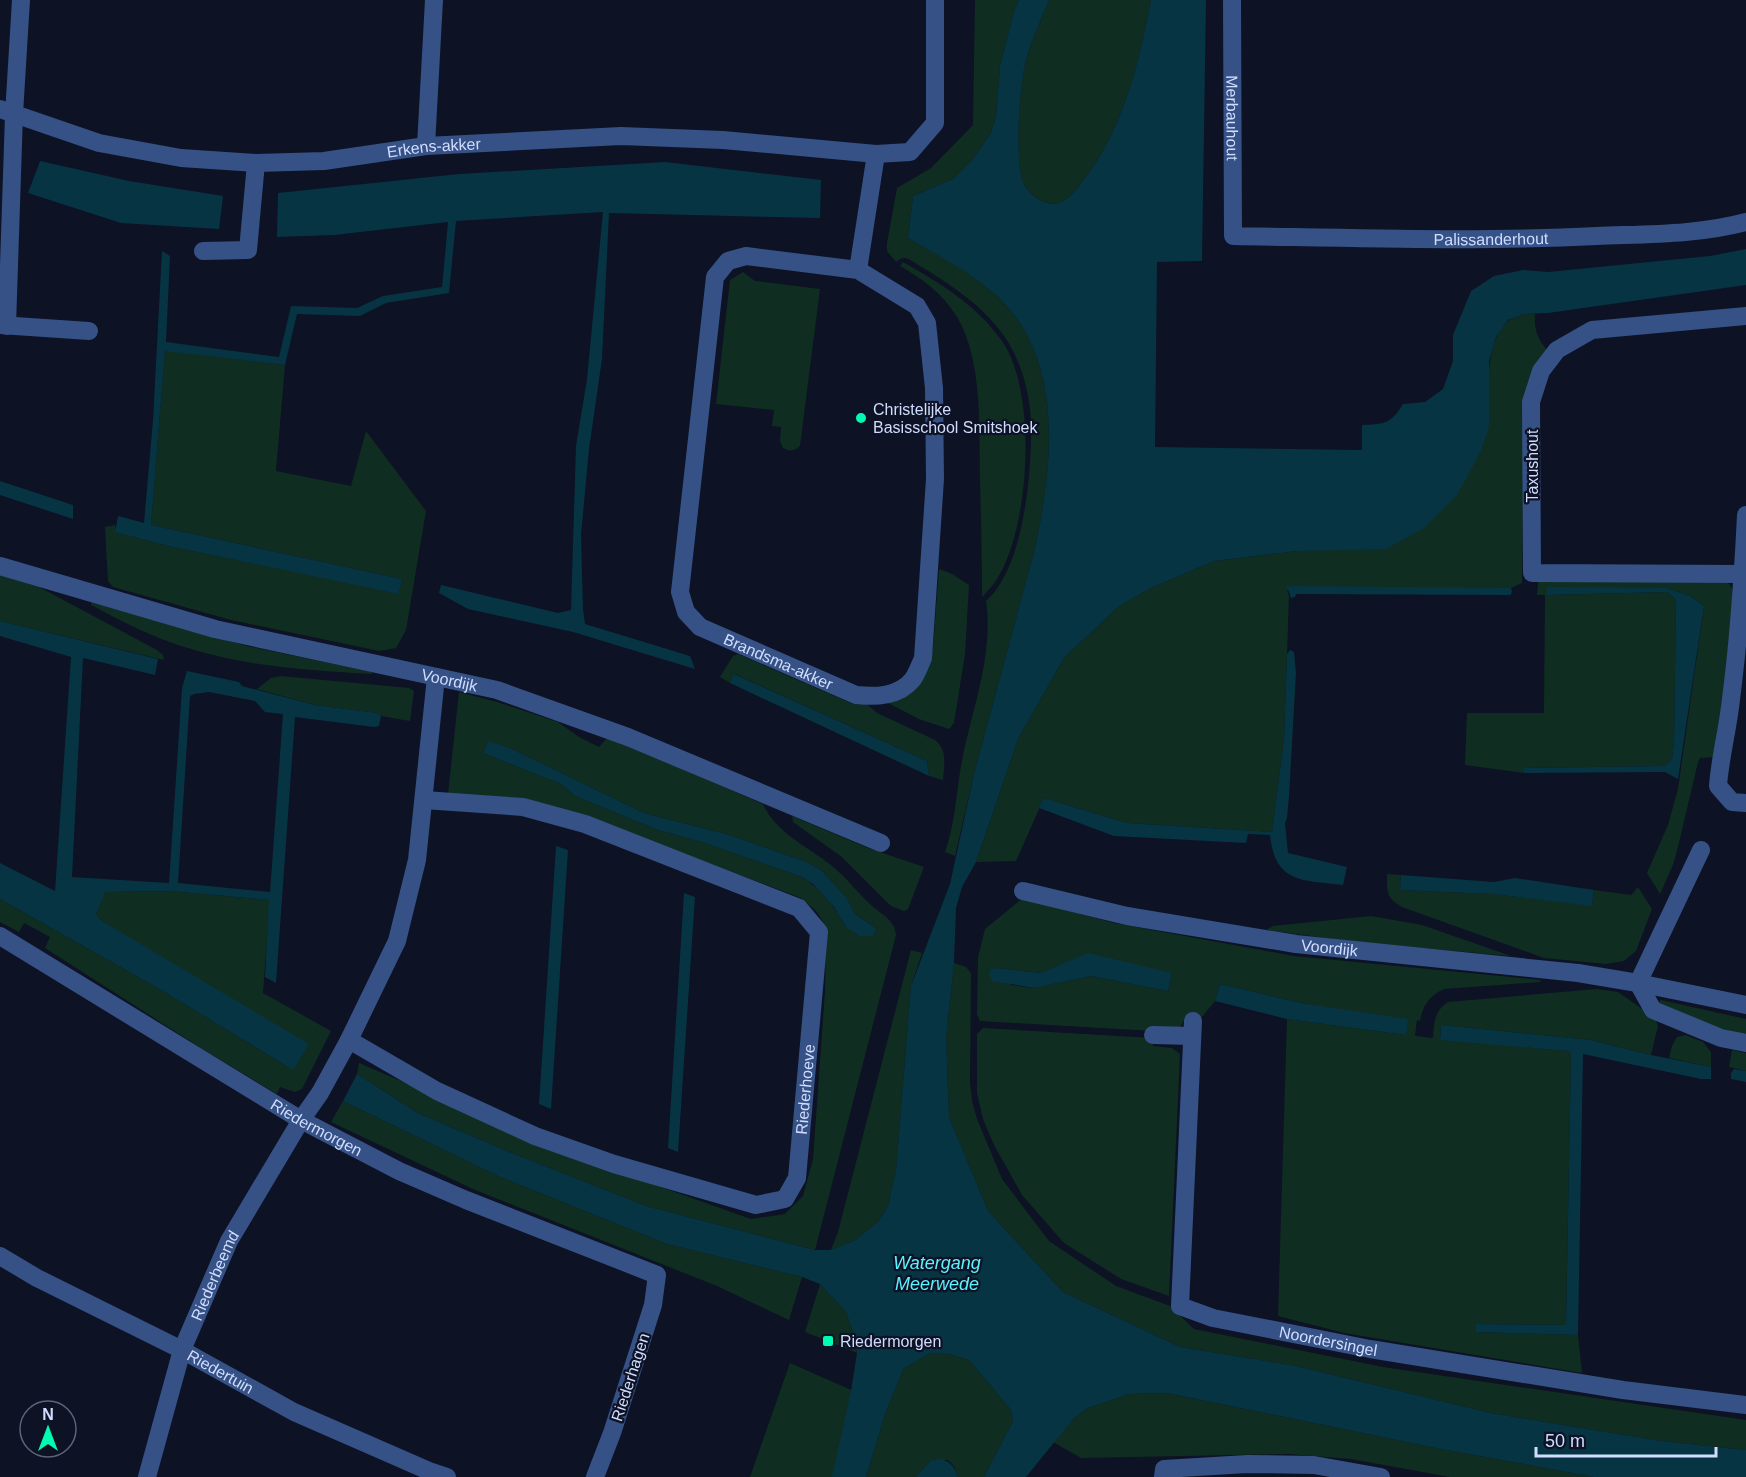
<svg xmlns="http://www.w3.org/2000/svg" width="1746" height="1477" font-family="Helvetica,sans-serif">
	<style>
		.green { fill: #0f2e21; fill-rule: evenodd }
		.water { fill: #073443; fill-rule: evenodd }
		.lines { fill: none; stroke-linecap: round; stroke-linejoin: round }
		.minor { stroke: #355186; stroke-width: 18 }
		.poi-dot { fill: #00fbb3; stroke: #0d1224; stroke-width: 2 }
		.labels { text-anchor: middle; stroke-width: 4.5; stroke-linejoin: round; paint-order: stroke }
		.street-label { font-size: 16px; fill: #d0ddff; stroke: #0d1224 }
		.poi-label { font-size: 16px; fill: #d0ddff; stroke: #0d1224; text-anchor: start }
		.water-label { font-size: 18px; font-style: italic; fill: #5ef2ff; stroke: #0d1224 }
	</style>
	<rect width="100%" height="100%" fill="#0d1224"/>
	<!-- green -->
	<g class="green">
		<path d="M975 0H1019L1014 11 1000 66 996 116 991 133 972 160 953 179 913 196 908 238C940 256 973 273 1000 299 1066 364 1052 471 1034 552L974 774 955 856 945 852C955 824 956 795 961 766 971 711 994 657 986 601 990 597 995 592 998 587 1025 548 1032 469 1031 422 1030 393 1021 360 1004 336 980 302 946 282 912 261 905 257 902 257 896 262L887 251V243L897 188 931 168 973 125Z"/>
		<path d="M1049 0H1151C1139 61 1125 123 1088 174 1081 183 1074 195 1063 201 1055 206 1046 204 1038 199 1033 196 1028 191 1025 186 1013 166 1020 83 1026 60 1032 39 1041 20 1049 0Z"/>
		<path d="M903 262C940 283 977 305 1002 341 1038 393 1030 527 997 579 993 586 987 591 982 597 982 557 981 518 980 478 979 429 983 360 957 317 943 294 923 279 900 266Z"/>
		<path d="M743 272 755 281 820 289 800 446C794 451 790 452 783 448L780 441 781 427 772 426 774 410 716 404 730 280Z"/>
		<path d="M1525 314H1535C1534 329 1537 339 1548 351L1524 401 1522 583 1511 588 1287 591 1289 596 1284 739 1272 832 1127 823 1044 798 1016 861 976 862 1018 739 1064 658 1119 606 1151 588 1214 561 1297 551 1489 426C1489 396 1483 343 1508 321 1512 318 1520 316 1525 314Z"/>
		<polygon points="165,350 285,365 276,471 351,486 366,431 426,511 406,630 396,648 379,651 231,620 113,587 108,581 105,527 115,525 116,532 168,546 399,593 402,579 151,525"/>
		<polygon points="939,569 952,574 969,585 965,654 954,723 949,729 919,719 888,703 928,668 933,648"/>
		<polygon points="0,575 39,587 157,650 163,655 164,660 0,621"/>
		<polygon points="1540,579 1727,582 1732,588 1734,595 1724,701 1714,757 1700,758 1698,762 1678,847 1673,865 1660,894 1647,873 1668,825 1678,789 1704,606 1690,596 1666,588 1547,588 1547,595 1667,592 1676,599 1674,743 1672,759 1665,766 1523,768 1524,773 1465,765 1467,713 1544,713 1545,595 1537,595 1538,583"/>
		<path d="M91 602 247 646 372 672V674C311 670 250 667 191 649 156 639 123 622 91 605Z"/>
		<path d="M738 654 853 704 868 705 877 713 935 740C948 750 944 765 943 780L929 776 927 761 735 674 730 683 720 677 733 656Z"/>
		<polygon points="281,676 409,688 414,691 410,721 381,716 377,713 315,705 257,689 271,678"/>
		<path d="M459 692 497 702 558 722 579 737 599 747 608 737 763 804C775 832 808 847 831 865 846 877 857 892 871 905 881 914 895 920 896 935L815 1250 646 1206 507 1151 418 1113 357 1074 359 1063 593 1163 751 1219 785 1214 803 1196 813 1159 825 991 826 938 823 922 817 912 801 898 624 831 448 794ZM488 742 512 749 644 813 726 834 807 862 821 870 847 898 855 914 876 928 846 927C836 908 821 889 802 877L705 843 655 829 575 796 561 784 483 753Z"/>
		<polygon points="792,816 868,848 924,867 908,909 904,911 891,906 842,857 793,822"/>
		<path d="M1387 874 1401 875 1400 890 1492 894 1592 905 1594 890 1631 895 1638 887 1652 909 1636 951 1624 961 1606 964 1544 958 1402 907C1386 898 1387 892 1387 874Z"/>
		<polygon points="170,891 270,900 263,993 331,1031 302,1089 295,1092 280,1087 277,1094 204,1050 45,948 50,937 24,923 19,932 0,922 0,899 163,991 293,1070 102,921 96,914 104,892"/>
		<path d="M1024 897 1050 906 1114 923 1294 956 1541 980 1540 982 1444 989C1429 996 1423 1005 1420 1021L1417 1020 1415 1036 1433 1038C1434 1023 1434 1011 1448 1002L1597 989 1618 992 1655 1018 1658 1026 1651 1055 1590 1040 1441 1025 1440 1039 1568 1051 1571 1054 1566 1325 1476 1324 1477 1332 1578 1335 1582 1373 1344 1333 1278 1316 1287 1019 1406 1035 1306 1004 1220 984 1215 1001 1201 1018 1185 1016C1183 1025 1179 1030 1170 1032L980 1021 977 1014 978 957 985 929ZM996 968 1041 973H1172L1168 991 1091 976 1033 988 1011 985Z"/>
		<polygon points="1371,916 1422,925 1511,956 1356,942 1266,930 1273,926"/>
		<polygon points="911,950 922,953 911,986 896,1170 888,1206 878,1222 855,1240 831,1250 838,1232"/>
		<polygon points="954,963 966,967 971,973 970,1082 972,1101 977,1119 1002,1179 1049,1241 1116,1286 1170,1306 1194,1329 1383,1367 1746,1420 1746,1450 1661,1441 1491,1413 1296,1366 1180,1347 1063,1292 988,1211 949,1117 946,1037"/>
		<polygon points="1661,1000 1746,1019 1746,1035 1717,1028 1660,1004 1659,1002"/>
		<polygon points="983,1028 1152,1038 1153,1046 1172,1048 1180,1054 1169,1296 1121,1279 1064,1243 1022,1195 994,1145 983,1119 977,1093 977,1034"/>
		<polygon points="1686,1035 1703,1042 1711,1052 1711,1067 1669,1058 1672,1046 1677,1037"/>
		<polygon points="1732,1050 1746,1053 1746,1071 1729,1067"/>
		<polygon points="343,1101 498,1176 667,1244 802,1277 789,1320 717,1286 473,1189 331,1122"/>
		<polygon points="820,1284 846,1312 855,1339 857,1353 805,1332"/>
		<polygon points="931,1353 946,1353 969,1360 1011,1410 1013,1421 984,1477 958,1477 954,1466 948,1460 930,1461 916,1477 866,1477 886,1411 904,1368"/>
		<polygon points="790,1363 858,1393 838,1477 750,1477"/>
		<polygon points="1167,1393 1441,1449 1594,1477 1450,1477 1351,1459 1289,1454 1081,1458 1053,1442 1074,1418 1088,1408 1129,1394"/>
	</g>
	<!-- water -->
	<g class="water">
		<path d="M1019 0H1049C1041 20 1032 39 1026 60 1020 83 1013 166 1025 186 1028 191 1033 196 1038 199 1046 204 1055 206 1063 201 1074 195 1081 183 1088 174 1125 123 1139 61 1151 0H1206L1202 261 1157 262 1155 447 1362 450V425C1384 424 1391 424 1403 404L1425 402 1443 389 1453 361V335L1471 291 1494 276 1523 270 1548 272 1710 256 1746 249V285L1548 313 1525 314 1508 320 1496 337 1489 361V426L1481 451 1457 495 1424 528 1386 549 1297 551 1214 561 1151 588 1119 606 1064 658 1018 739 976 862 962 887 956 908 954 963 946 1037 949 1117 988 1211 1063 1292 1180 1347 1296 1366 1491 1413 1661 1441 1746 1450V1477H1594L1441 1449 1167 1393 1129 1394 1088 1408 1074 1418 1026 1477H984L1013 1421 1011 1410 969 1360 946 1353H931L904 1368 886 1411 866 1477H832L851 1391 857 1353 855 1339 846 1312 820 1284 802 1277 667 1244 498 1176 343 1101 357 1074 418 1113 507 1151 646 1206 815 1250H831L855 1240 878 1222 888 1206 896 1170 911 986 950 884 974 774 1034 552C1052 471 1066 364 1000 299 973 273 940 257 908 238L913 196 953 179 972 160 991 133 996 116 1000 66 1014 11Z"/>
		<polygon points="40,161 129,181 223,196 219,229 121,223 28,193"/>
		<polygon points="665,162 821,180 820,218 609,213 602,359 589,449 581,535 583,609 585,624 690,656 695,669 573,632 468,609 439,593 441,585 558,613 571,610 576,446 587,379 603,212 456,221 449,293 386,303 360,316 297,314 285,365 165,351 151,525 402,579 399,594 168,546 115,532 118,516 144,523 153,420 162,251 170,256 166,342 279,357 291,306 357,308 383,296 442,287 448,222 334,235 277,237 278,193 459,174"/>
		<polygon points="0,481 73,505 73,519 0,495"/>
		<polygon points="1287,586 1511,588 1512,591 1511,595 1296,594 1295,597 1291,598"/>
		<polygon points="1547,587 1666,588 1690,596 1704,606 1678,779 1665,772 1524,773 1523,768 1665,766 1672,759 1674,743 1676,599 1667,592 1547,595"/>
		<path d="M0 621 158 659 155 675 83 658 72 877 169 883 182 688 187 671 239 682 242 686 315 705 377 713 381 716 379 726 374 727 295 717 276 983 265 977 269 900 170 891 105 892 96 914 102 921 309 1044 293 1070 163 991 0 899V863L55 891 71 657 0 636ZM209 692 255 701 265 712 283 714 270 892 178 883 190 696 194 694Z"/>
		<path d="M1290 650 1294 652 1296 673 1289 796 1287 818 1285 823 1288 853 1347 867 1343 885C1303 880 1275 884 1270 835L1248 834 1246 843 1114 836 1039 808 1044 798 1127 823 1272 832 1284 739 1287 654Z"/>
		<polygon points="734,674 927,761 929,776 730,683"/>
		<polygon points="488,741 512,749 644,813 726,834 807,862 821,870 847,898 855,914 876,928 873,936 859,936 846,927 834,907 813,884 802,877 705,843 655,829 575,796 561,784 483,753"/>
		<polygon points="556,846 568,850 551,1109 539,1104"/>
		<polygon points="1401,875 1494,882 1515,878 1594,890 1592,906 1492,894 1400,890"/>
		<polygon points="684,893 695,897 678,1152 668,1148"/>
		<polygon points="1088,953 1172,973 1168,991 1091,976 1034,988 992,981 989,974 991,969 996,968 1041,973"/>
		<polygon points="1220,984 1306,1004 1408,1019 1406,1035 1287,1019 1215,1001"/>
		<polygon points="1441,1025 1590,1040 1651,1055 1711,1067 1711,1079 1701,1079 1583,1054 1578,1335 1476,1332 1476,1324 1566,1325 1571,1054 1568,1051 1440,1040"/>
		<polygon points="1734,1069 1746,1071 1746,1082 1731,1079 1731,1073"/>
		<path d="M939 1459C951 1461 954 1466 958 1477H916L930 1461Z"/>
	</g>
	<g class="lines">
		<!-- minor -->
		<g class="minor">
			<path id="s1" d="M1232 0 1233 236C1354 238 1476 242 1597 236 1646 234 1698 235 1746 222"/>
			<path id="s2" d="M0 109 99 143 181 158 256 163 324 161 426 146 621 136 723 140 876 154 910 152 935 123V0"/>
			<polyline points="426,146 434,0"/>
			<polyline points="203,251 248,250 256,163"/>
			<path id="s3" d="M858 270 746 256 728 261 715 277 680 592 686 612 700 627 856 695C875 697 899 697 913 679 917 673 920 665 923 658L935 479 934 388 927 323 917 306 858 270 876 154"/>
			<polyline points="0,325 89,331"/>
			<polyline points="7,326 14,114 21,0"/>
			<path d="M1746 515C1743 576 1739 638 1731 699 1728 729 1720 757 1718 786L1732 802 1746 803"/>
			<path id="s4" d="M0 566 215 629 497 690 628 737 881 843"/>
			<polyline points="1743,574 1532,573 1531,402 1541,371 1557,350 1592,330 1746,316"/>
			<polyline points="1701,850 1638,983 1653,1010 1721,1038 1746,1043"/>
			<path id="s5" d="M1023 891 1127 916 1296 944 1578 973 1638 983 1746 1005"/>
			<path id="s6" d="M0 936 301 1120 399 1171 466 1200 657 1275 653 1305 612 1433 595 1477"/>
			<path id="s7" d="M1193 1021 1180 1306 1213 1318 1370 1349 1623 1390 1746 1405"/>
			<polyline points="1153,1035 1192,1036"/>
			<path id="s8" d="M349 1040 437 1091 535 1136 614 1164 756 1205 785 1199 797 1178 819 932 799 908 585 824 523 807 424 800"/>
			<path id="s9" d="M0 1256 37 1278 182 1350 294 1412 429 1471 447 1477"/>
			<path id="s10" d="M147 1477 182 1350 229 1241 301 1120 320 1093 349 1040 397 941 417 860 436 677"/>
			<polyline points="1163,1477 1164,1469 1247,1464 1314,1465 1381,1477"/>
		</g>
	</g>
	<!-- markers -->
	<g class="poi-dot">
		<circle cx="861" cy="418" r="6"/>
		<rect x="822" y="1335" width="12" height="12" rx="3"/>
	</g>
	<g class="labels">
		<!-- street labels -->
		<g class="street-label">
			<text dy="6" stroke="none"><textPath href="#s1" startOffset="118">Merbauhout</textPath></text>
			<text dy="6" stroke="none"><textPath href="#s2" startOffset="442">Erkens-akker</textPath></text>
			<text dy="6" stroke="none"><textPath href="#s1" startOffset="494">Palissanderhout</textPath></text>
			<text transform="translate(1532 466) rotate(-90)" y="6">Taxushout</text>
			<text dy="6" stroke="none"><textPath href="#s3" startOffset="596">Brandsma-akker</textPath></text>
			<text dy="6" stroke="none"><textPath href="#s4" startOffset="464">Voordijk</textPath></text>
			<text dy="6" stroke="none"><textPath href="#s5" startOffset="312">Voordijk</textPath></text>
			<text dy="6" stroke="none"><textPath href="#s8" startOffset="584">Riederhoeve</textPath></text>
			<text dy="6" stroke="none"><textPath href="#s6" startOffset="370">Riedermorgen</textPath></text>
			<text dy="6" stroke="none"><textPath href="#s10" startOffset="213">Riederbeemd</textPath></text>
			<text dy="6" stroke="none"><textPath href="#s7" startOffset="438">Noordersingel</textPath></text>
			<text dy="6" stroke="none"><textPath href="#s9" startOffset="249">Riedertuin</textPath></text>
			<text transform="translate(630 1377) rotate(-72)" y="6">Riederhagen</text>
		</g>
		<!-- poi labels -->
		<g class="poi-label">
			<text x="873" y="415">Christelijke<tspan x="873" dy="18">Basisschool Smitshoek</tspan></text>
			<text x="840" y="1347">Riedermorgen</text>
		</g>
		<!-- water labels -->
		<g class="water-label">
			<text x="937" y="1269">Watergang<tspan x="937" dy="21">Meerwede</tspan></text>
		</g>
	</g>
	<!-- north arrow -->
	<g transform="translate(48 1429)"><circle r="28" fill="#0d1224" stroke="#5b637c" stroke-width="1.5"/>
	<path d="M0-4.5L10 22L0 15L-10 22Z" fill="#00fbb3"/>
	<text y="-9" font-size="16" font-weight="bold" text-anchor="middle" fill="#d0ddff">N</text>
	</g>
	<!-- scale -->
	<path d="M1536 1447v9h180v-9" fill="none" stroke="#d0ddff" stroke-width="3"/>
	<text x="1545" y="1447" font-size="18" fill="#d0ddff" stroke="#0d1224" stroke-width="4.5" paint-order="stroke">50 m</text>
</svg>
